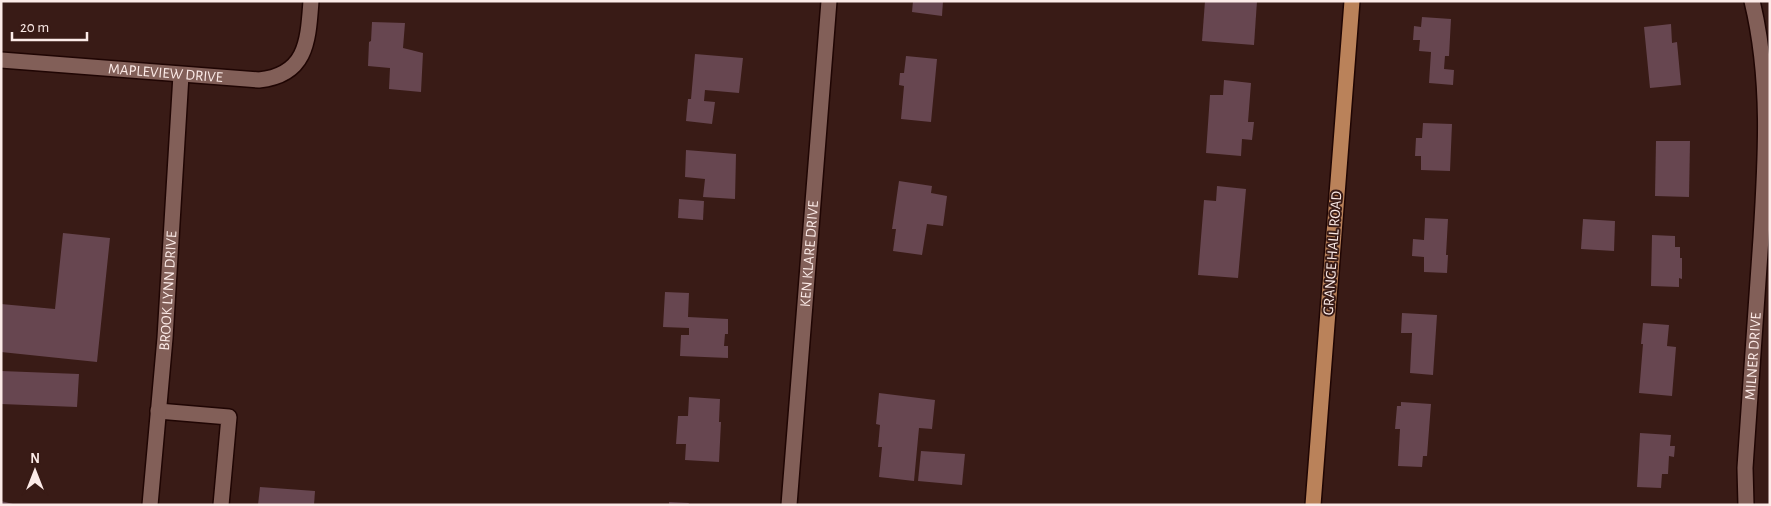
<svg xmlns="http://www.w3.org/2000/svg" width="1771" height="506" font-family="'Alegreya Sans',sans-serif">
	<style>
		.building { fill: #674650 }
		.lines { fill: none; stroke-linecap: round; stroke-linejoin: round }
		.minor-casing { stroke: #1f0503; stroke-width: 18 }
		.major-casing { stroke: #1f0503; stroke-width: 18 }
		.minor { stroke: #825f58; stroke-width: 15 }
		.major { stroke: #ba825a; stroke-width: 15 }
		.labels { text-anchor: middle; stroke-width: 4; stroke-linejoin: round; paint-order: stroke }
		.street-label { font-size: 15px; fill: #fcebe8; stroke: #391b16 }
	</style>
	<rect width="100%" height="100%" fill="#391b16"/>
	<!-- building -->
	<g class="building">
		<polygon points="913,1 943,1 942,16 912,12"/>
		<polygon points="1205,1 1257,1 1254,45 1202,41"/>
		<polygon points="1422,17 1451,19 1449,56 1445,56 1444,69 1454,70 1453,85 1429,83 1431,52 1419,51 1420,40 1413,40 1414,26 1421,27"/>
		<polygon points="372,22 405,23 403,48 423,53 421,92 389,89 390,68 368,66 369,42 371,41"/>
		<polygon points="1671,24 1672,43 1677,42 1681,85 1650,88 1644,27"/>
		<polygon points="695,54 743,58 739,93 705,90 704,101 715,102 712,124 686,121 688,99 691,99"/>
		<polygon points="906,56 937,59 931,122 901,119 904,86 899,85 900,73 904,73"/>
		<polygon points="1224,80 1251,83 1248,122 1254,122 1252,140 1242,139 1241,156 1206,153 1210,95 1223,95"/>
		<polygon points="1423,123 1452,124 1450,171 1421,170 1421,156 1415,156 1416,138 1422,138"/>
		<polygon points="1656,141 1690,141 1689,197 1655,196"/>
		<polygon points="686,150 736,154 735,199 703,197 705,179 685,177"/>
		<polygon points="899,181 932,186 931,193 947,196 943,226 927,224 922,255 893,251 896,229 892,229"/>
		<polygon points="1217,186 1246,189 1238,278 1198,275 1204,200 1216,201"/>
		<polygon points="679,199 704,201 703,220 678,218"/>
		<polygon points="1425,218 1448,219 1446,255 1448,255 1447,273 1424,272 1424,257 1412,256 1413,239 1424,240"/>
		<polygon points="1583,219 1615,221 1614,251 1581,249"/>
		<polygon points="63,233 110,238 97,362 1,352 1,304 55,309"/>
		<polygon points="1652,235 1675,236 1675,247 1680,247 1680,258 1682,258 1682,279 1679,278 1679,287 1651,286"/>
		<polygon points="665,292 689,293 688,317 728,319 728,334 725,334 724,346 728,346 728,358 680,356 681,335 689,335 689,328 663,327"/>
		<polygon points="1402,313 1437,315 1433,375 1410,373 1412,333 1401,333"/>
		<polygon points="1643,323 1669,325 1667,346 1676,347 1672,396 1639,393 1643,344 1641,344"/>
		<polygon points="1,371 79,374 77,407 1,404"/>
		<polygon points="879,393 935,400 932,429 919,428 914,481 879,477 882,447 878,447 880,425 876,424"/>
		<polygon points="689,397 720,399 719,422 721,422 719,462 685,460 686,444 676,444 678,416 688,416"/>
		<polygon points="1401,402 1431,404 1427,456 1423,456 1422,467 1398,466 1400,429 1395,429 1397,406 1401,406"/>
		<polygon points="1640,433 1671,435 1670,446 1675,446 1674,457 1669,456 1668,474 1662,474 1661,488 1637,487"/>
		<polygon points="921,451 965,454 962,485 918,481"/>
		<polygon points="260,487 315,491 314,505 258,505"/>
		<polygon points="1,501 13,504 13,505 1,505"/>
		<polygon points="669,502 689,503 688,505 669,505"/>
	</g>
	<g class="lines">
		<defs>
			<g id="minor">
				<path id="s1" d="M1 60 259 80C307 75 308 41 311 1"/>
				<polyline points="158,411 229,417 221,505"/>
				<path id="s2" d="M150 505 165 338 181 75"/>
				<path id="s3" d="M789 505 829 1"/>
				<path id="s4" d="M1746 505 1745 468C1750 391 1756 314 1761 238 1766 158 1771 79 1752 1"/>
			</g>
			<polyline id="major" points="1313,505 1352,1"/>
		</defs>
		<!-- minor casing -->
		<use href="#minor" class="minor-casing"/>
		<!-- major casing -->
		<use href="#major" class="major-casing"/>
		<!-- minor -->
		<use href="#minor" class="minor"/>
		<!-- major -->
		<use href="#major" class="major"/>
	</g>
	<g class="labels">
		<!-- street labels -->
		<g class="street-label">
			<text dy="5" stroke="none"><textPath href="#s1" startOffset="165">MAPLEVIEW DRIVE</textPath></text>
			<text dy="5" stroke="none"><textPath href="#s3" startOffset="252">KEN KLARE DRIVE</textPath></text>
			<text transform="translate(1332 253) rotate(-86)" y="5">GRANGE HALL ROAD</text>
			<text dy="5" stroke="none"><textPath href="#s2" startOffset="215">BROOK LYNN DRIVE</textPath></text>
			<text dy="5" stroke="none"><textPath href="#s4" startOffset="149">MILNER DRIVE</textPath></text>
		</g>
	</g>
	<!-- border -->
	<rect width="1771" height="506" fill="none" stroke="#fcebe8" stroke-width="5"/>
	<!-- north arrow -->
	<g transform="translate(35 471)" stroke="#391b16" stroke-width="4" paint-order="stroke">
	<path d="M0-4L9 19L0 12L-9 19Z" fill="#fcebe8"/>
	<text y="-8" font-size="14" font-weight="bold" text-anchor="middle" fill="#fcebe8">N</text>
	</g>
	<!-- scale -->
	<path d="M12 32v8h75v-8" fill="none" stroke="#fcebe8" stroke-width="2.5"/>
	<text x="20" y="32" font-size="15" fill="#fcebe8" stroke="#391b16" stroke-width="4" paint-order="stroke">20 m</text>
</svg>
